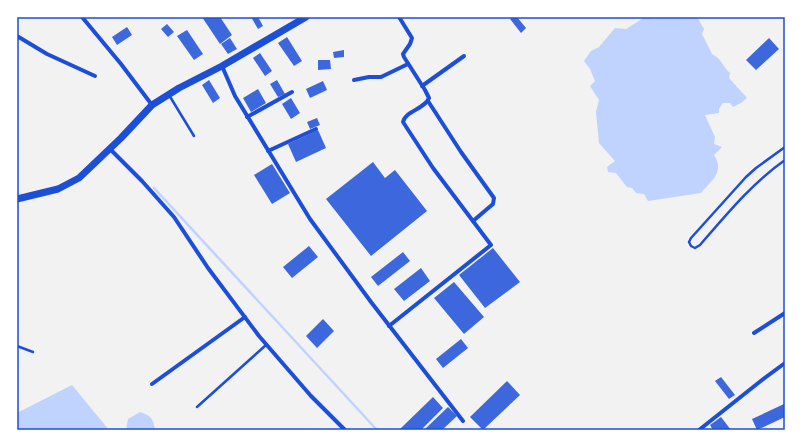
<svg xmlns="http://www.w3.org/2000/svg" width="802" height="447" font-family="'Exo 2',sans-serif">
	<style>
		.water { fill: #bfd3fe }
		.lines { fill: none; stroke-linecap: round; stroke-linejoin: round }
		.stream { stroke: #bfd3fe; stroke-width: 2.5 }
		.building { fill: #3d67dc }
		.service { stroke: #1d4ed8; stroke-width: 2.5 }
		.minor { stroke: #1d4ed8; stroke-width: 4 }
		.secondary { stroke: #1d4ed8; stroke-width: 7 }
		.neatline { fill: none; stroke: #1d4ed8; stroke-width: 1.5 }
	</style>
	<rect width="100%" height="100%" fill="#f2f2f2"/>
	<!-- water -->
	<g class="water">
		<path d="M645 17H650L653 19 661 17H697L704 29 702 34 712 54C722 59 722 66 730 73L729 78 747 98 741 103 733 107 730 103H723L719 109V113L705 115 715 137 714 144 722 147 714 155C725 172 712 180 701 193L648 201 644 194 636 193 632 188 627 187 616 173 608 172 607 167 615 161 599 143 596 112 599 100 590 86 595 81 590 69 584 61 591 51 599 47 615 28 626 29Z"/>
		<polygon points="72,385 109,430 17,430 17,413"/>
		<path d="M140 412C151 416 153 418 155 430H126L128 419Z"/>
	</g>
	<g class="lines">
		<!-- stream -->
		<polyline class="stream" points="154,188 377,430"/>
	</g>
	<!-- building -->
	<g class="building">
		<polygon points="202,17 220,17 232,35 220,44"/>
		<polygon points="251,17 258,17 263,26 258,29"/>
		<polygon points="513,17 517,17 526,28 521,33 510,19"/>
		<polygon points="167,24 174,32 168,37 161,29"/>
		<polygon points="127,27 132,35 117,45 112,37"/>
		<polygon points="187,30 203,54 194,60 177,36"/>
		<polygon points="287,37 302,61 294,66 278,43"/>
		<polygon points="230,38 237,49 228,54 221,44"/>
		<polygon points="769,38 779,49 756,70 746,60"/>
		<polygon points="344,50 344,57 334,58 333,52"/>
		<polygon points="260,53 272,71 265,76 253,58"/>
		<polygon points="318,60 330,60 331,69 318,70"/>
		<polygon points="209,80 220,98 213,103 202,85"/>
		<polygon points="277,80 285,94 278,97 270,84"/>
		<polygon points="323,81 327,90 310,98 306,89"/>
		<polygon points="258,89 266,103 251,112 243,98"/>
		<polygon points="291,98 300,113 291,119 282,104"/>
		<polygon points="317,118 320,125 310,129 307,122"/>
		<polygon points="318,130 326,148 296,162 288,144"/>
		<polygon points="373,162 385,178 395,170 427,211 371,256 326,199"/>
		<polygon points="272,164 290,193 272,204 254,175"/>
		<polygon points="309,246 318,257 292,278 283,267"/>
		<polygon points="493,248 520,282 485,308 459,275"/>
		<polygon points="403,252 410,261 378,286 371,277"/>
		<polygon points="421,268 430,281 404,301 394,289"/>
		<polygon points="454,282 484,317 464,334 434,298"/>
		<polygon points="323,319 334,331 317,348 306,336"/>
		<polygon points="461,339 468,348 443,368 436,359"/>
		<polygon points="721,377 735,395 729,399 715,381"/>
		<polygon points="507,381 520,395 483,430 470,417"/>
		<polygon points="433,397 443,408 421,430 401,430 400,429"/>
		<polygon points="784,404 785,417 757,430 752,419"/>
		<polygon points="448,407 457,416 442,430 424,430"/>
		<polygon points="721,417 731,430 713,430 710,425"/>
	</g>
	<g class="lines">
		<!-- service -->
		<g class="service">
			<polyline points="169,95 194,136"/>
			<path d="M785 147 756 168 746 177 691 238 689 242 691 246 695 248 700 245C726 215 752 183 785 160"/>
			<polyline points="17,346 33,352"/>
			<polyline points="197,407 266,345"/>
		</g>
		<!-- minor -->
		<g class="minor">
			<polyline points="82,17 121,64 152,105"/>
			<polyline points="17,36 47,54 95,76"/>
			<polyline points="222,66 235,96 310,219 371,302 463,421"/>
			<polyline points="354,80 369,77 381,77 408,64"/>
			<polyline points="422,86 464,56"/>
			<polyline points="428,101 461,152 494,198 493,204 473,221"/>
			<polyline points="247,117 292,92"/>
			<polyline points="110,149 142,181 174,217 208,268 259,336 311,396 345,430"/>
			<polyline points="268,151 316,129"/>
			<path d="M389 326 491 245 433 168 403 122C405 111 425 109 429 98L425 90 404 57 403 54 410 44 412 38 399 17"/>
			<polyline points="754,333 785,313"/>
			<polyline points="152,384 245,317"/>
			<polyline points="699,430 762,380 785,363"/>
		</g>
		<!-- secondary -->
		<polyline class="secondary" points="17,199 58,189 79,178 121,138 152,105 179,88 222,66 306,17"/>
	</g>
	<!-- border -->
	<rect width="802" height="447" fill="none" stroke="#ffffff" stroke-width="36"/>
	<rect x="18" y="18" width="766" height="411" class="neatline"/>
</svg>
